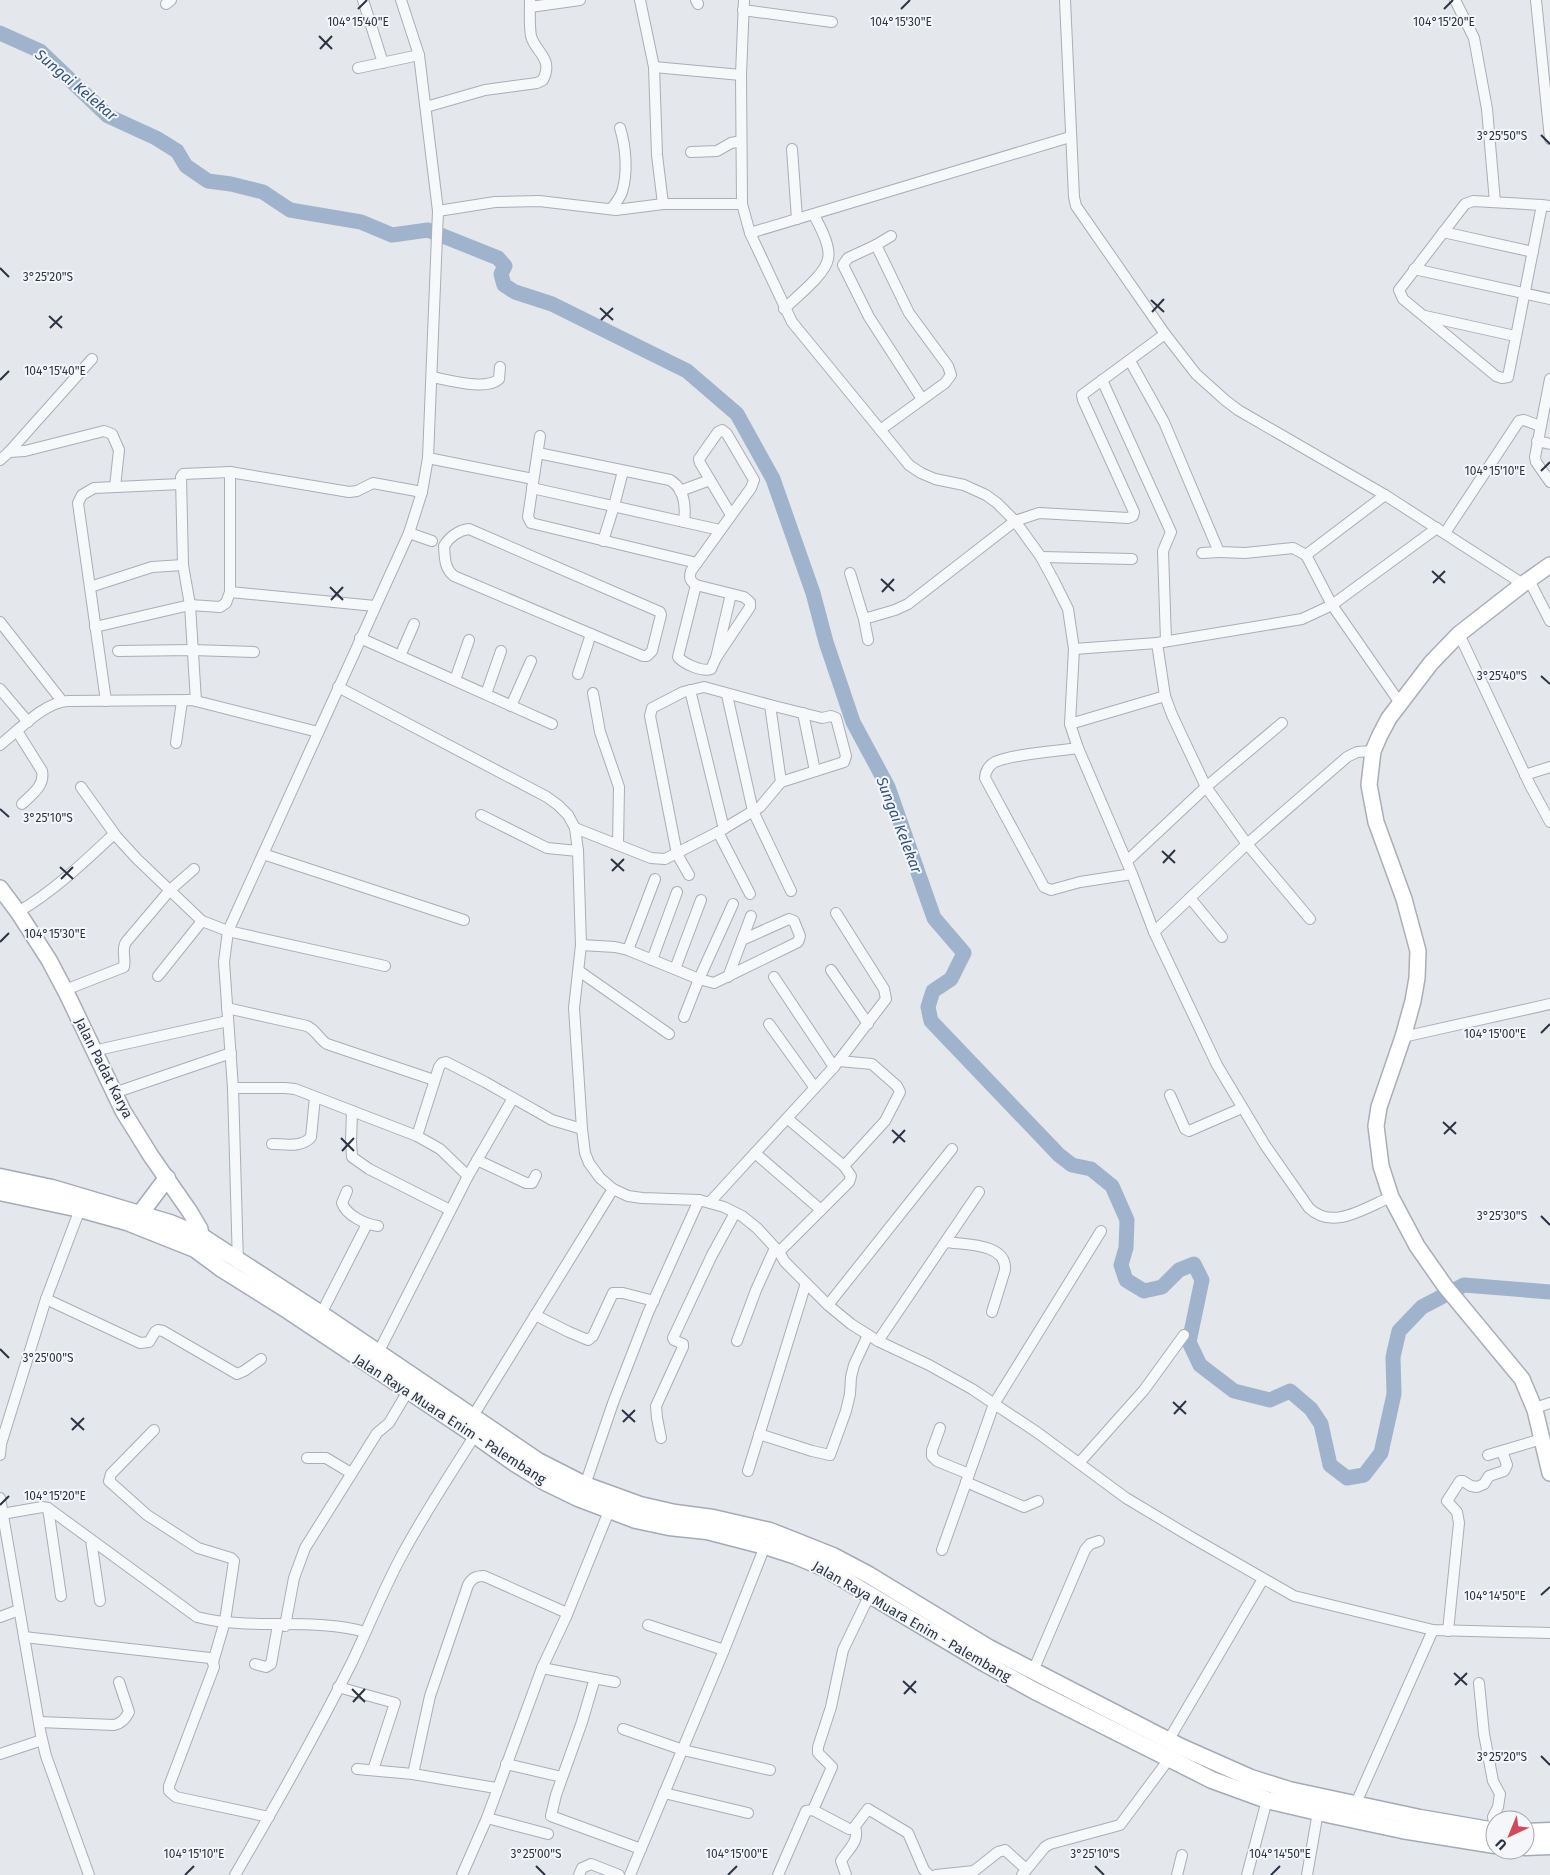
<svg xmlns="http://www.w3.org/2000/svg" width="1550" height="1875" font-family="'Fira Sans',sans-serif">
	<style>
		.lines { fill: none; stroke-linecap: round; stroke-linejoin: round }
		.river { stroke: #9fb4cc; stroke-width: 15 }
		.street-casing { stroke: #a9aeb7; stroke-width: 12 }
		.secondary-casing { stroke: #a9aeb7; stroke-width: 18 }
		.primary-casing { stroke: #a3abb8; stroke-width: 19 }
		.street { stroke: #f7f8fa; stroke-width: 10 }
		.secondary { stroke: #fff; stroke-width: 15 }
		.primary { stroke: #fff; stroke-width: 16 }
		.ticks { fill: none; stroke: #2b3445; stroke-width: 2 }
		.labels { text-anchor: middle; stroke-width: 4; stroke-linejoin: round; paint-order: stroke }
		.street-label { font-size: 14px; fill: #2b3445; stroke: #f4f6f9 }
		.water-label { font-size: 15px; font-style: italic; fill: #34527a; stroke: #f4f6f9 }
		.ticks-label { font-size: 12px; text-anchor: middle; fill: #2b3445; stroke: #f4f6f9; stroke-width: 4; stroke-linejoin: round; paint-order: stroke }
	</style>
	<rect width="100%" height="100%" fill="#e4e7ec"/>
	<g class="lines">
		<!-- river -->
		<polyline class="river" points="0,33 40,51 108,116 156,138 177,151 186,166 208,181 231,184 263,192 290,210 361,222 392,235 428,230 498,258 505,266 501,274 504,285 515,292 552,304 687,371 737,414 773,479 813,593 826,642 853,722 888,787 934,918 964,953 951,979 933,991 928,1007 931,1021 1059,1155 1072,1165 1091,1169 1112,1186 1127,1220 1126,1248 1121,1265 1126,1280 1144,1291 1162,1287 1179,1270 1194,1264 1202,1280 1189,1342 1200,1365 1234,1391 1270,1400 1290,1391 1311,1409 1321,1424 1330,1465 1347,1478 1364,1475 1381,1453 1394,1394 1393,1357 1399,1331 1422,1307 1464,1285 1550,1292"/>
		<defs>
			<g id="street">
				<polyline points="363,0 383,63"/>
				<polyline points="640,0 654,67 657,155 663,204"/>
				<polyline points="696,0 698,4"/>
				<path d="M744 0 741 75 742 204 750 233 792 322 909 465 921 473 935 479 964 485 986 495 997 503 1015 521 1041 557 1054 581 1068 609 1074 649 1070 724 1078 748 1132 874 1154 932 1217 1065 1265 1145 1309 1208C1333 1231 1364 1208 1391 1197"/>
				<polyline points="1065,0 1074,197 1076,206 1165,334 1196,374 1225,400 1238,410 1385,495 1523,584"/>
				<polyline points="1455,0 1474,38 1487,109 1495,202"/>
				<polyline points="1536,0 1550,139"/>
				<polyline points="166,4 171,0"/>
				<polyline points="530,7 580,0"/>
				<polyline points="743,10 832,22"/>
				<polyline points="654,67 741,75"/>
				<polyline points="358,68 419,55"/>
				<path d="M426 107 485 90 537 83 543 80C554 58 535 52 531 36 529 25 530 11 530 0"/>
				<polyline points="792,149 797,219"/>
				<polyline points="691,152 717,151 731,143 741,141"/>
				<polyline points="1542,205 1508,377 1502,378 1496,376 1403,299 1399,290 1465,204 1473,201 1542,205 1550,206"/>
				<path d="M611 209C615 204 620 198 622 192 628 173 626 147 620 128"/>
				<polyline points="438,211 495,202 539,201 616,210 663,204 742,204"/>
				<polyline points="1443,232 1533,252"/>
				<polyline points="750,233 1070,137"/>
				<polyline points="876,245 848,258 843,265 869,317 922,399"/>
				<polyline points="1414,269 1550,299"/>
				<path d="M784 309C796 297 825 275 828 259 831 246 820 227 814 215"/>
				<polyline points="1425,316 1515,336"/>
				<polyline points="1130,361 1164,422 1219,552 1245,553 1293,548 1306,555"/>
				<path d="M432 377C449 380 486 391 499 379L500 367"/>
				<polyline points="1550,379 1535,457 1536,462 1550,482"/>
				<polyline points="1102,380 1171,532 1163,551 1166,641"/>
				<polyline points="880,430 945,383 951,375 948,366 909,313 876,245 891,236"/>
				<polyline points="540,436 528,517 531,523 697,563"/>
				<polyline points="1537,441 1550,444"/>
				<polyline points="9,452 25,451 104,431 112,434 119,450 115,487"/>
				<path d="M538 453 670 480C685 489 686 506 684 522"/>
				<polyline points="428,458 533,479"/>
				<polyline points="0,460 9,452 92,359"/>
				<polyline points="532,488 720,530"/>
				<polyline points="680,491 710,480"/>
				<polyline points="1385,495 1306,555 1332,605 1400,703"/>
				<path d="M469 529 660 612 661 615 652 651 647 656H643L454 576C444 568 445 558 444 546 449 537 459 530 469 529Z"/>
				<polyline points="409,533 432,541"/>
				<polyline points="1445,533 1519,421 1524,420 1540,426"/>
				<polyline points="603,541 614,506 623,471"/>
				<polyline points="1202,553 1219,552"/>
				<polyline points="1041,557 1132,559"/>
				<polyline points="850,573 864,619"/>
				<polyline points="1529,580 1550,621"/>
				<path d="M696 585 678 657C684 664 702 672 711 669L716 658 731 594"/>
				<polyline points="90,587 152,567 183,565"/>
				<polyline points="230,592 375,606"/>
				<polyline points="0,622 62,701"/>
				<polyline points="95,627 190,605 220,607 226,603 230,592 230,472"/>
				<polyline points="1459,634 1530,785 1550,822"/>
				<polyline points="360,638 552,724"/>
				<polyline points="868,640 864,619 895,610 908,604 1015,521 1039,513 1128,518 1133,516 1134,512 1083,400 1082,395 1165,334"/>
				<polyline points="1157,643 1165,696 1172,715 1206,787 1247,844 1310,919"/>
				<polyline points="1074,649 1157,643 1302,619 1332,605 1437,528"/>
				<polyline points="118,651 192,650 254,652"/>
				<polyline points="400,656 414,624"/>
				<path d="M716 658 750 607V602L744 597 696 585C690 581 689 578 691 571L751 488 754 480 727 434 722 430 718 432 699 459 700 463 731 515"/>
				<polyline points="578,674 591,634"/>
				<polyline points="455,680 469,640"/>
				<polyline points="338,687 547,797 558,805 568,815 575,828 578,851 581,945 574,1008 582,1129 585,1153 589,1163 600,1178 613,1189 628,1196 642,1198 699,1200 724,1207 742,1216 757,1228 779,1252 785,1262 828,1305 851,1324 878,1341 929,1365 972,1389 1038,1433 1126,1498 1191,1537 1294,1596 1433,1630 1550,1633"/>
				<polyline points="0,689 28,722"/>
				<polyline points="690,690 724,829"/>
				<polyline points="593,693 600,732 619,787 618,845"/>
				<polyline points="486,694 501,651"/>
				<polyline points="727,695 753,811 791,891"/>
				<polyline points="106,701 78,503 82,495 94,488 181,484"/>
				<polyline points="196,701 190,605 183,565 181,477 183,474 230,472 349,492 357,491 373,483 422,492"/>
				<polyline points="511,706 531,661"/>
				<polyline points="803,713 815,771"/>
				<polyline points="1070,724 1165,696"/>
				<path d="M17 731 42 771C45 786 32 794 22 804"/>
				<polyline points="176,743 182,701"/>
				<path d="M0 745C18 731 44 702 68 701L192 700 318 732"/>
				<path d="M1078 748C1058 751 1012 754 995 762 989 765 985 772 985 778L1044 887 1051 890 1080 882 1132 874"/>
				<polyline points="1525,775 1550,767"/>
				<polyline points="81,787 116,836 137,859 202,921 228,931 385,966"/>
				<polyline points="481,815 547,848 578,851"/>
				<polyline points="575,828 651,858 665,859 718,832 760,807 781,782 844,762 846,756 836,718 831,716 822,718 770,705"/>
				<polyline points="718,832 750,894"/>
				<polyline points="263,854 464,920"/>
				<polyline points="1127,861 1206,787 1282,723"/>
				<polyline points="689,875 677,854 650,716 652,708 683,692 704,687 770,705 781,782"/>
				<polyline points="1190,898 1222,937"/>
				<path d="M18 912C54 891 84 862 114 834"/>
				<polyline points="1154,932 1247,844 1347,757 1357,752 1373,751"/>
				<polyline points="581,945 615,947 628,950 699,979 714,983 798,942 800,936 794,921 789,919 742,940"/>
				<polyline points="628,950 655,879"/>
				<polyline points="652,960 677,892"/>
				<polyline points="675,969 701,900"/>
				<polyline points="831,970 868,1024"/>
				<polyline points="579,971 669,1034"/>
				<polyline points="158,976 202,921"/>
				<polyline points="728,977 751,916"/>
				<polyline points="774,977 834,1067"/>
				<path d="M65 990 124 967C126 957 121 950 126 942L170 890 194 869"/>
				<path d="M227 1008 307 1026C316 1030 319 1039 327 1044L434 1080"/>
				<polyline points="684,1017 699,979 733,904"/>
				<polyline points="769,1024 815,1088"/>
				<polyline points="1403,1037 1550,1004"/>
				<polyline points="93,1051 228,1021"/>
				<polyline points="839,1061 872,1064 897,1086 900,1092 885,1121 844,1166"/>
				<polyline points="233,1088 285,1088 295,1089 417,1136 440,1149 468,1176"/>
				<polyline points="114,1093 231,1053"/>
				<polyline points="1170,1095 1185,1129 1189,1131 1242,1108"/>
				<polyline points="352,1111 351,1142 352,1157 369,1169 450,1210"/>
				<polyline points="417,1136 439,1067 442,1063 446,1062 485,1082 552,1120 582,1129"/>
				<path d="M272 1144C285 1144 302 1148 311 1137L315 1097"/>
				<polyline points="755,1153 821,1210"/>
				<polyline points="477,1160 526,1183 532,1183 536,1175"/>
				<path d="M347 1191 342 1203C347 1216 365 1224 378 1226"/>
				<polyline points="710,1202 834,1067 886,999 884,989 836,913"/>
				<path d="M946 1242C965 1245 1007 1243 1005 1270L992 1312"/>
				<polyline points="779,1252 849,1182 851,1176 844,1166 788,1119"/>
				<polyline points="238,1264 233,1088 224,962 228,931 409,533 422,492 428,458 438,211 419,55 401,0"/>
				<polyline points="46,1299 140,1343 149,1342 155,1332 158,1330 163,1331 237,1374 244,1371 261,1359"/>
				<polyline points="828,1305 952,1149"/>
				<polyline points="321,1314 367,1224"/>
				<polyline points="535,1315 569,1332 588,1340 593,1336 613,1293 623,1293 654,1301"/>
				<polyline points="737,1341 756,1290 775,1248"/>
				<polyline points="878,1341 979,1192"/>
				<polyline points="378,1353 468,1176 513,1098"/>
				<polyline points="1535,1408 1550,1403"/>
				<polyline points="473,1416 613,1189"/>
				<polyline points="940,1428 932,1450 932,1456 937,1461 969,1474"/>
				<polyline points="154,1430 111,1474 109,1481 147,1515 198,1548 231,1558 234,1561 225,1621 213,1662"/>
				<polyline points="759,1434 812,1451 830,1455 846,1411 850,1394 851,1377 854,1365 868,1335"/>
				<polyline points="661,1438 657,1418 656,1406 683,1347 683,1344 674,1340 673,1338 712,1255 735,1213"/>
				<polyline points="0,1455 1,1444 46,1299 80,1209"/>
				<polyline points="1488,1455 1542,1439"/>
				<polyline points="307,1458 326,1458 351,1473"/>
				<polyline points="1079,1463 1144,1390 1184,1335"/>
				<polyline points="748,1471 806,1283"/>
				<polyline points="966,1482 1024,1507 1038,1501"/>
				<polyline points="585,1485 613,1403 648,1313 699,1200"/>
				<polyline points="0,1498 41,1735 46,1756 89,1875"/>
				<polyline points="48,1508 61,1596"/>
				<path d="M2 1514 42 1507 48 1508 197 1617C251 1631 313 1617 365 1632"/>
				<polyline points="91,1540 100,1601"/>
				<polyline points="942,1550 994,1404 1101,1231"/>
				<polyline points="0,1617 19,1610"/>
				<polyline points="648,1625 724,1650"/>
				<polyline points="285,1626 294,1578 305,1548 377,1433 389,1423 408,1391"/>
				<polyline points="1448,1631 1459,1523 1457,1512 1447,1501 1460,1481 1463,1481 1471,1486 1477,1487 1484,1484 1489,1476 1504,1471 1507,1465 1502,1451"/>
				<polyline points="24,1637 210,1658 213,1662 214,1667 169,1786 169,1791 176,1797 269,1817"/>
				<polyline points="255,1664 266,1667 271,1664 278,1625"/>
				<polyline points="542,1668 615,1682"/>
				<polyline points="1033,1671 1085,1550 1090,1544 1099,1541"/>
				<polyline points="595,1678 582,1722 556,1795 551,1816 641,1849"/>
				<polyline points="1479,1683 1484,1734 1493,1781 1500,1794 1498,1807 1493,1817 1495,1827"/>
				<polyline points="338,1687 395,1703 373,1770"/>
				<path d="M39 1722 114 1725C122 1723 125 1719 129 1712L119 1682"/>
				<polyline points="623,1729 683,1750 770,1770"/>
				<polyline points="1168,1741 1263,1579"/>
				<polyline points="0,1754 42,1740"/>
				<polyline points="506,1764 562,1777"/>
				<polyline points="357,1769 413,1774"/>
				<path d="M496 1788 413 1774 430 1696 468 1585C472 1578 476 1576 484 1576L567 1613"/>
				<polyline points="664,1793 748,1813"/>
				<polyline points="1356,1803 1433,1630"/>
				<polyline points="813,1810 832,1767 818,1753 818,1747 831,1707 843,1650 870,1594"/>
				<polyline points="487,1818 548,1834"/>
				<path d="M235 1875C276 1805 316 1734 352 1662 369 1626 383 1590 402 1555 424 1514 450 1475 475 1435"/>
				<polyline points="462,1875 487,1818 542,1668 566,1617 609,1511"/>
				<polyline points="579,1875 582,1868 591,1864 619,1875"/>
				<polyline points="630,1875 724,1650 765,1546"/>
				<polyline points="778,1875 806,1811 813,1810 849,1829 853,1829 868,1809 908,1833 924,1870 929,1875"/>
				<path d="M846 1875 841 1861C848 1849 860 1842 855 1827"/>
				<polyline points="936,1875 974,1871 998,1852 1005,1850 1026,1869"/>
				<polyline points="1022,1875 1045,1847 1050,1844 1120,1825 1169,1759"/>
				<polyline points="1177,1875 1182,1855"/>
				<polyline points="1247,1875 1267,1800"/>
				<polyline points="1307,1875 1318,1812"/>
			</g>
			<g id="secondary">
				<polyline points="1550,565 1523,584 1459,634 1431,663 1389,718 1380,735 1373,751 1369,785 1376,822 1404,899 1418,951 1417,978 1413,1001 1403,1037 1379,1107 1376,1126 1381,1166 1391,1197 1417,1246 1445,1286 1522,1379 1535,1410 1550,1473"/>
				<polyline points="0,888 18,912 49,960 67,994 123,1111 151,1156 190,1212 200,1229 201,1236 198,1243"/>
			</g>
			<g id="primary">
				<polyline points="0,1177 52,1188 170,1223 201,1236 321,1314 538,1461 585,1485 640,1505 675,1513 713,1518 770,1531 833,1556 869,1575 989,1648 1181,1747 1251,1778 1289,1790 1420,1818 1495,1831"/>
				<polyline points="0,1192 80,1209 127,1222 195,1249 222,1269 289,1311 475,1435 516,1464 545,1482 578,1498 636,1520 669,1527 707,1531 765,1546 796,1556 825,1568 986,1664 1035,1691 1212,1780 1267,1800 1318,1812 1402,1830 1495,1845"/>
				<polyline points="134,1222 167,1178"/>
				<polyline points="1525,1832 1550,1831"/>
				<polyline points="1525,1847 1550,1846"/>
			</g>
		</defs>
		<!-- street casing -->
		<use href="#street" class="street-casing"/>
		<!-- secondary casing -->
		<use href="#secondary" class="secondary-casing"/>
		<!-- primary casing -->
		<use href="#primary" class="primary-casing"/>
		<!-- street -->
		<use href="#street" class="street"/>
		<!-- secondary -->
		<use href="#secondary" class="secondary"/>
		<!-- primary -->
		<use href="#primary" class="primary"/>
	</g>
	<!-- ticks -->
	<path class="ticks" d="M358 9 367 0M901 9 910 0M1444 9 1453 0M319 36 332 49M320 49 332 36M1541 135 1550 144M0 268 9 277M1151 300 1164 312M600 308 613 320M1152 312 1164 299M49 316 62 328M601 320 613 308M50 328 62 316M0 380 9 371M1541 471 1550 462M1432 571 1445 583M881 579 894 591M1433 583 1445 571M330 587 343 600M882 592 894 579M331 600 343 587M1541 676 1550 684M0 809 9 817M1162 851 1175 863M611 859 624 871M1163 863 1175 850M60 867 73 879M612 871 624 859M61 879 73 867M0 942 9 933M1541 1033 1550 1024M1443 1122 1456 1134M892 1130 905 1142M1444 1134 1456 1122M341 1138 354 1151M893 1143 905 1130M342 1151 354 1138M1541 1216 1550 1225M0 1349 9 1358M1173 1402 1186 1414M622 1410 635 1422M1174 1414 1186 1401M71 1418 84 1430M623 1422 635 1410M72 1430 84 1418M0 1505 9 1496M1541 1595 1550 1587M1454 1673 1467 1685M903 1681 916 1693M1455 1685 1467 1673M352 1689 365 1702M904 1694 916 1681M353 1702 365 1689M1541 1756 1550 1765M536 1866 545 1875M1095 1866 1104 1875M185 1875 194 1866M728 1875 737 1866M1271 1875 1280 1866"/>
	<g class="labels">
		<!-- street labels -->
		<g class="street-label">
			<text transform="translate(104 1068) rotate(63)" y="5">Jalan Padat Karya</text>
			<text transform="translate(450 1419) rotate(33)" y="5">Jalan Raya Muara Enim - Palembang</text>
			<text transform="translate(912 1621) rotate(30)" y="5">Jalan Raya Muara Enim - Palembang</text>
		</g>
		<!-- water labels -->
		<g class="water-label">
			<text transform="translate(76 85) rotate(40)" y="5">Sungai Kelekar</text>
			<text transform="translate(899 825) rotate(69)" y="5">Sungai Kelekar</text>
		</g>
	</g>
	<g class="ticks-label">
		<text x="1444" y="26">104°15'20"E</text>
		<text x="358" y="26">104°15'40"E</text>
		<text x="901" y="26">104°15'30"E</text>
		<text x="1502" y="140">3°25'50"S</text>
		<text x="48" y="281">3°25'20"S</text>
		<text x="55" y="375">104°15'40"E</text>
		<text x="1495" y="475">104°15'10"E</text>
		<text x="1502" y="680">3°25'40"S</text>
		<text x="48" y="822">3°25'10"S</text>
		<text x="55" y="938">104°15'30"E</text>
		<text x="1495" y="1038">104°15'00"E</text>
		<text x="1502" y="1220">3°25'30"S</text>
		<text x="48" y="1362">3°25'00"S</text>
		<text x="55" y="1500">104°15'20"E</text>
		<text x="1495" y="1600">104°14'50"E</text>
		<text x="1502" y="1761">3°25'20"S</text>
		<text x="194" y="1858">104°15'10"E</text>
		<text x="737" y="1858">104°15'00"E</text>
		<text x="1280" y="1858">104°14'50"E</text>
		<text x="536" y="1858">3°25'00"S</text>
		<text x="1095" y="1858">3°25'10"S</text>
	</g>
	<!-- north arrow -->
	<g transform="translate(1510 1835) rotate(224)"><circle r="24" fill="#f4f6f9" stroke="#a4a8b1"/>
	<path d="M0-4L9 19L0 12L-9 19Z" fill="#d1495b"/>
	<text y="-8" font-size="14" font-weight="bold" text-anchor="middle" fill="#2b3445">U</text>
	</g>
</svg>
